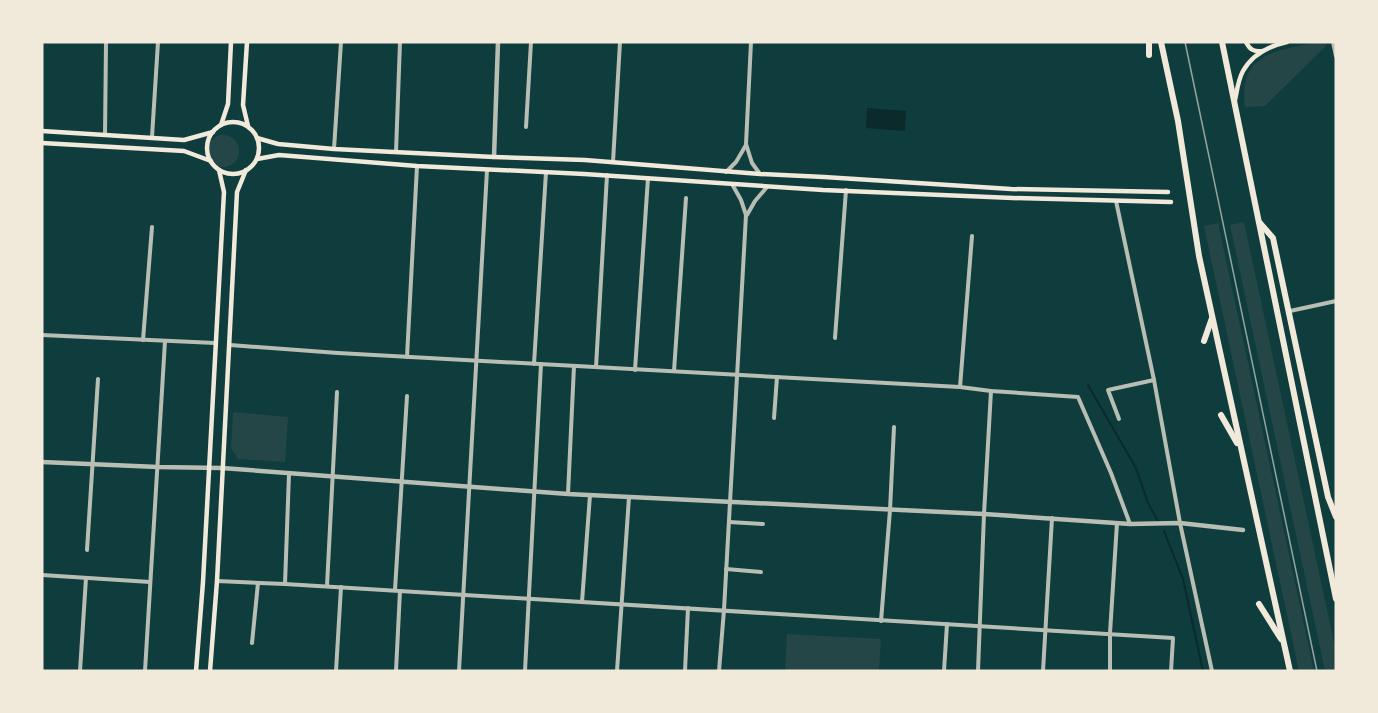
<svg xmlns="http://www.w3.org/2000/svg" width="1378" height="713" font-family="'Roboto Condensed',sans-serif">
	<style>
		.green { fill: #244646 }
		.water { fill: #0a2a2b }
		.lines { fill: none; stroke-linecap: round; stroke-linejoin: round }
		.stream { stroke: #0a2a2b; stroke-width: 2 }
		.minor { stroke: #b8beb3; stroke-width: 4 }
		.tertiary { stroke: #b8beb3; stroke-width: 4.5 }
		.secondary { stroke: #f1e9da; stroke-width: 4.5 }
		.trunk { stroke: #f1e9da; stroke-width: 6 }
		.tram { stroke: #97a49c; stroke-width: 1.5 }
	</style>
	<rect width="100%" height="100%" fill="#0f3d3e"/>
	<!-- green -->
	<g class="green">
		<path d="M1318 42H1326L1327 45 1265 106 1245 107C1238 52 1277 51 1318 42Z"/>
		<circle cx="223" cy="151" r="16"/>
		<polygon points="1244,222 1336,652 1336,671 1325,671 1230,225"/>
		<polygon points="1218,223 1314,671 1299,671 1204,226"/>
		<polygon points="233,412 288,417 285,462 238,459 231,448"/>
		<polygon points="787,634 881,639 879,671 785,671"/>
	</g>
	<!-- water -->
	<polygon class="water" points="867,108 906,111 905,131 866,128"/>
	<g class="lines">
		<!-- stream -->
		<g class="stream">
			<polyline points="1088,385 1136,468 1148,503 1159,523"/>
			<polyline points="1164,531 1183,579 1203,671"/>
		</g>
		<!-- minor -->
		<g class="minor">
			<polyline points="751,42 746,144 752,163 760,174"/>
			<polyline points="1333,42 1336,56"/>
			<polyline points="526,127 531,42"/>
			<polyline points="105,135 106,42"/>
			<polyline points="152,137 158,42"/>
			<polyline points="334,149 341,42"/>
			<polyline points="396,152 400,42"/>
			<polyline points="613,162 620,42"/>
			<polyline points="726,172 736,162 746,145"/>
			<polyline points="1116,201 1154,380 1180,523 1212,671"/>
			<polyline points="747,215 755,201 767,187"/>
			<polyline points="1290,311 1336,301"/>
			<polyline points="42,335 215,343"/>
			<polyline points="835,338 846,190"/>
			<polyline points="143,340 152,227"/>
			<polyline points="230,345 338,353 960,387 991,391 1078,397 1111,473 1130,524"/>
			<polyline points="407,357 417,166"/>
			<polyline points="534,364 546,172"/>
			<polyline points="596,367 607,175"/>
			<polyline points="635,370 648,178"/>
			<polyline points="674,371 686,198"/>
			<polyline points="960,387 972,236"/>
			<polyline points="774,418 777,377"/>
			<polyline points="1119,419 1108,390 1154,380"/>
			<polyline points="568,494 574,366"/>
			<polyline points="729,522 763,524"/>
			<polyline points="87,550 98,379"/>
			<polyline points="726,569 761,572"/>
			<polyline points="42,575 150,582"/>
			<polyline points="217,581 285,584 1173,638 1171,671"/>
			<polyline points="285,584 289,474"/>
			<polyline points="327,586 337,392"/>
			<polyline points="395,590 407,396"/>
			<polyline points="582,602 590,495"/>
			<polyline points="881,621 890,510 894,427"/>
			<polyline points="252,643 258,583"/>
			<polyline points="80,671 86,578"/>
			<polyline points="145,671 165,341"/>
			<polyline points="336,671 341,587"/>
			<polyline points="396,671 400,591"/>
			<polyline points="459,671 487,170"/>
			<polyline points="525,671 541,364"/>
			<polyline points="617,671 629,497"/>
			<polyline points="685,671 688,608"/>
			<polyline points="719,671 724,610 746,215 741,200 732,184"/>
			<polyline points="944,671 947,624"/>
			<polyline points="978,671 984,514 991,391"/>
			<polyline points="1043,671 1052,518"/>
			<polyline points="1110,671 1110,633 1117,523"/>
		</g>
		<!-- tertiary -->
		<g class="tertiary">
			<polyline points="494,157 498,42"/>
			<polyline points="42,462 158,467 222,468 568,494 984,514 1130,524 1180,523 1243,530"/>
		</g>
		<!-- secondary -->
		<g class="secondary">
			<polyline points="247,42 243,105 248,126"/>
			<path d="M1246 42C1250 50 1254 52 1263 51"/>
			<path d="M1235 100C1237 91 1238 80 1243 71 1252 55 1269 46 1287 42"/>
			<circle cx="233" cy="148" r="26"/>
			<polyline points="221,125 228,104 231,42"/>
			<polyline points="42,131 184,140 213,132"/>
			<polyline points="257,138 278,144 334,149 494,157 585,160 760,174 824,177 1011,189 1168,192"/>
			<polyline points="42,143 184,151 211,161"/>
			<polyline points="257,159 279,155 417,166 584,174 823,190 1013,198 1171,202"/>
			<polyline points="196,671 203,582 224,192 219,170"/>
			<polyline points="210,671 217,581 237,192 246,170"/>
		</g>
		<!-- trunk -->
		<g class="trunk">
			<polyline points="1161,42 1178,121 1199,256 1290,671"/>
			<polyline points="1222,42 1336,599"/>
			<polyline points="1149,55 1149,42"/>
			<polyline points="1259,222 1273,238 1328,497 1336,517"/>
			<polyline points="1204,341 1212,318"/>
			<polyline points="1221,415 1237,443"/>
			<polyline points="1259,604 1281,639"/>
		</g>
		<!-- tram -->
		<polyline class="tram" points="1185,42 1317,671"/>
	</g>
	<!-- border -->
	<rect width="1378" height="713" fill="none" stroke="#f1e9da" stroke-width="87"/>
</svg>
